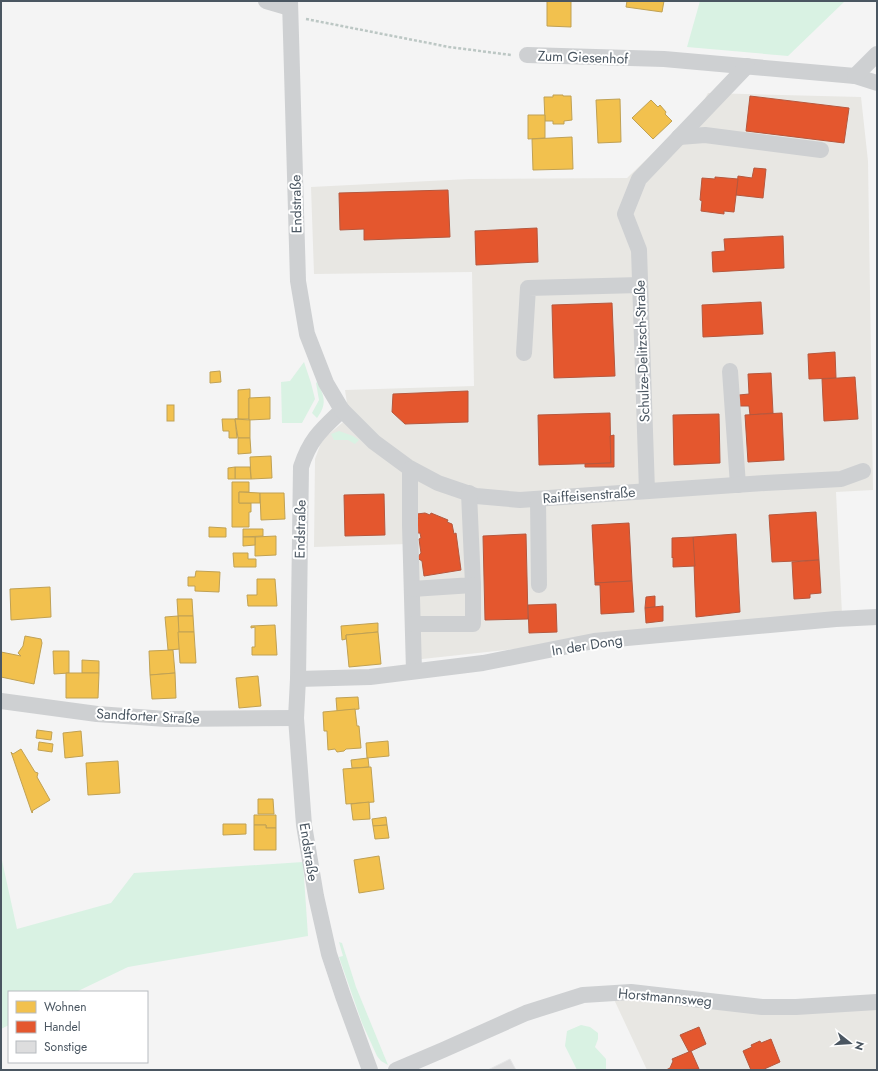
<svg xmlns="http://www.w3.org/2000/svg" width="878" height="1071" font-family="Jost,sans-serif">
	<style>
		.commercial { fill: #e8e7e3 }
		.green { fill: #d9f2e3 }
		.homes { fill: #f2c14e; stroke: #c0a154 }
		.shops { fill: #e4572e; stroke: #b6573d }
		.building { fill: #ddddde; stroke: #e5e6e7 }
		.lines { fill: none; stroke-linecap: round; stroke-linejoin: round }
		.path { stroke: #bcc7c4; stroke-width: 2.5; stroke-dasharray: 3 2; stroke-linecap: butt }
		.minor { stroke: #ced0d2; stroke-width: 16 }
		.labels { text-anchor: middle; stroke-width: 4; stroke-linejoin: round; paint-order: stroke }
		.street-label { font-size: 14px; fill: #4a5661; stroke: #fff }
	</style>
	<rect width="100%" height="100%" fill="#f4f4f4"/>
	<!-- commercial -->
	<g class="commercial">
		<polygon points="708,93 861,97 868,161 873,490 836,492 842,614 413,660 407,544 314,547 315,459 322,440 349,417 345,390 474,386 472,272 314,274 311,187 469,179 627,178 700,108"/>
		<polygon points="611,993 796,1007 877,1002 877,1070 647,1070"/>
	</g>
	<!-- green -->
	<g class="green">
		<polygon points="700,1 845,1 788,56 687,47"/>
		<polygon points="304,362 311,383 315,399 302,423 282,423 281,382 290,381"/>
		<path d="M317 382C325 396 327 405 317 418L312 413 319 400 316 383Z"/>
		<polygon points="339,431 353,436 359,440 355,444 348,440 334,440 331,434"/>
		<polygon points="1,856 17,929 111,903 134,873 303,862 308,936 128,967 76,992 9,992 9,1025 1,1029"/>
		<polygon points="339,942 342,943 356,987 388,1065 381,1061 377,1056 362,1023 339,957 343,956"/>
		<polygon points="581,1025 590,1027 598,1033 598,1039 595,1047 606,1059 606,1070 577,1070 565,1046 567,1031"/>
	</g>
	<!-- homes -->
	<g class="homes">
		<polygon points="547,1 571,1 571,27 547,26"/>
		<polygon points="627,1 664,1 662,12 626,7"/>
		<polygon points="553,95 563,95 563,96 571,96 572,120 564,121 564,124 553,124 553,121 545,121 544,97 553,97"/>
		<polygon points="620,99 621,142 598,143 596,100"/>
		<polygon points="651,100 658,107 660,105 666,112 665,114 672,121 653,139 632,118"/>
		<polygon points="528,115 545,115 545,138 528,139"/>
		<polygon points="572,137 573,169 533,170 532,139"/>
		<polygon points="220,371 221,382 210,383 210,372"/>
		<polygon points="250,389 250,398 249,398 249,419 238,419 238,390"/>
		<polygon points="270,397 270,419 249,420 249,398"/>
		<rect x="167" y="405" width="7" height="16"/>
		<polygon points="222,419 238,419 235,419 237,438 229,438 229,431 223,431"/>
		<polygon points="235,419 250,420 250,438 238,438"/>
		<polygon points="238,438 250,438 251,453 238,454"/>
		<polygon points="271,456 272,478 251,479 250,457"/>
		<polygon points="235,467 250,467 251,479 235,479"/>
		<polygon points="235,467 235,479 228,479 228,468"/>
		<polygon points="232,482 249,482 249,492 239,492 239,503 251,503 251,512 249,512 249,527 232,527"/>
		<polygon points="239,492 260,493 260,503 239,503"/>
		<polygon points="260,493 284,493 285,519 261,520"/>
		<polygon points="209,527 226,528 226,537 209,537"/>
		<polygon points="243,529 263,529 263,536 243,537"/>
		<polygon points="276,536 276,555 255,556 255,537"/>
		<polygon points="243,537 255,537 255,545 243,546"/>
		<polygon points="233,553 248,553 248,559 256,559 256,567 234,567"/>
		<polygon points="196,571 220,572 219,592 195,591 195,586 188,586 188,577 195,577"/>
		<polygon points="257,579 275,579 277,606 248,606 247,595 257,595"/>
		<polygon points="50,587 51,617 11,620 10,589"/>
		<polygon points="177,599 192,599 193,616 178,616"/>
		<polygon points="178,616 193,616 194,632 178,632"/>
		<polygon points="178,616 180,649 168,650 165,617"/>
		<polygon points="378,623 378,632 346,635 346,639 342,640 341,626"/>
		<polygon points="275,625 277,655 252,655 252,647 255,647 255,627 251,628 251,626"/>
		<polygon points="178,632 194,632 196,663 180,663"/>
		<polygon points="378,632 381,664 349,667 346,635"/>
		<polygon points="25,636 41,639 42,643 34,684 1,677 1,652 21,656 18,653 23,646"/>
		<polygon points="173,650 175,673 150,675 149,651"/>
		<polygon points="53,651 69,651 69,673 54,674"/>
		<polygon points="82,660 99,661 99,673 82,673"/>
		<polygon points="66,673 99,673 98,698 66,698"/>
		<polygon points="175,673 176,698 152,699 150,675"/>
		<polygon points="258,676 261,706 239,708 236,678"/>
		<polygon points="358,697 359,709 337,711 336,698"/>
		<polygon points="355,709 357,726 359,726 361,748 346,749 344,751 337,752 335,749 328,750 327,731 324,731 323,712"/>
		<polygon points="37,730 52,732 51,740 36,738"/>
		<polygon points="81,731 83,756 65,758 63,733"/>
		<polygon points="388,741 389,756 367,758 366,743"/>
		<polygon points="39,742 53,744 52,752 38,750"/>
		<polygon points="21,749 35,772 38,773 37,777 50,800 32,811 33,812 32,813 11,752 13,754"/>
		<polygon points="368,758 369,767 352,768 351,760"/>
		<polygon points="118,761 120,793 88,795 86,763"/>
		<polygon points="371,767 374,802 346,804 343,769"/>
		<polygon points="258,799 273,799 274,814 258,814"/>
		<polygon points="369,802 370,819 353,820 351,804"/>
		<polygon points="254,815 276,815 276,828 266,828 266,825 254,825"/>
		<polygon points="386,817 387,825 373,826 372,819"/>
		<polygon points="223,824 246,824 246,834 223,835"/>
		<polygon points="254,825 266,825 266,828 276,828 276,850 254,850"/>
		<polygon points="387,825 389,838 375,839 373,826"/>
		<polygon points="379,856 384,889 359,893 354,860"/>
	</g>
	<!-- shops -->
	<g class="shops">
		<polygon points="750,96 849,108 844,143 746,131"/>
		<polygon points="754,168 766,169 763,198 736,195 738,176 752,178"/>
		<polygon points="715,177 738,179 734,212 724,211 724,214 701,211 702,201 700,200 702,178 715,179"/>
		<polygon points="448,190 450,237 364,240 364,229 340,230 339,193"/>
		<polygon points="537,228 538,262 476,265 475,231"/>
		<polygon points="783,236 784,268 713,272 712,252 725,251 724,239"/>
		<polygon points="761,302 763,334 703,337 702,305"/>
		<polygon points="612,303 615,376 554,378 552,305"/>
		<polygon points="835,352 836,378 809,379 808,354"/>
		<polygon points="771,373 773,413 750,415 749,406 740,406 739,395 749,394 748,374"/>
		<polygon points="855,377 858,419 824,421 822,379"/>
		<polygon points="468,391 468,422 405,424 392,412 393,394"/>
		<polygon points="610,413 611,463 539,465 538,415"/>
		<polygon points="782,413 784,460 748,462 745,415"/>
		<polygon points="719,414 720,463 674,465 673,415"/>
		<polygon points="614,435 614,467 585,467 585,464 611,463 610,436"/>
		<polygon points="384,494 385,535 345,536 344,495"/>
		<polygon points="816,512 819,560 772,562 769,515"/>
		<polygon points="425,513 430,515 431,513 448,520 447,522 452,524 454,534 456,533 461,570 424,576 422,561 417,558 421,553 419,539 421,538 420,533 418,533 415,521 418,519 417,514"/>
		<polygon points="629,523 632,581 595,583 592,525"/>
		<polygon points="526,534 528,619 485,620 483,536"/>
		<polygon points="736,534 740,612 696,617 693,537"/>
		<polygon points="693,537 695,566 673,567 673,557 672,558 672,538"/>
		<polygon points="819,560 821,593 810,594 810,598 794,599 792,562"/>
		<polygon points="632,581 634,612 601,614 600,585 595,585 595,583"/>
		<polygon points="655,596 655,607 645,608 646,597"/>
		<polygon points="556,604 557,632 529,633 528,605"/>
		<polygon points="663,606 663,621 646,623 645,608"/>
		<polygon points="699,1027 706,1044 689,1052 680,1035"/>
		<polygon points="771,1039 780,1062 762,1070 751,1070 743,1051 752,1047 751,1045 760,1041 761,1043"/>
		<polygon points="691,1051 699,1069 666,1070 670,1068 673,1061 672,1059"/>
	</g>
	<!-- building -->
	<polygon class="building" points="510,1059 516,1070 488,1070"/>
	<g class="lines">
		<!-- path -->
		<polyline class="path" points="306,19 449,47 511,55"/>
		<!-- minor -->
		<g class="minor">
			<polyline points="266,1 290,8"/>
			<path d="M290 1 298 281 307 334 326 383 342 410C321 430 310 439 301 467L298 679 296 718 304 825 316 896 329 954 343 996 370 1070"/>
			<polyline points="527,55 664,59 855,76 877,83"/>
			<polyline points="855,76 877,54"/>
			<polyline points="679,137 705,135 821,150"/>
			<polyline points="524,353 528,288 640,285"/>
			<polyline points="730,371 738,485"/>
			<polyline points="342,410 374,442 408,467 438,483 476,496 520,500 765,483 841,479 863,471"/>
			<polyline points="410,469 410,525 414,671"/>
			<polyline points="647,491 639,250 625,214 639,179 747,66"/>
			<polyline points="538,499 539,585"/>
			<polyline points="412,589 473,585 469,493"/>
			<polyline points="413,624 473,624 473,585"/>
			<polyline points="298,679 370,677 483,663 594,641 836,619 877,617"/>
			<polyline points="1,701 97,714 166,719 296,718"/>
			<polyline points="396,1070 443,1050 526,1013 583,995 631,992 762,1007 796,1007 877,1002"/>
		</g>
	</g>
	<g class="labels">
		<!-- street labels -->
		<g class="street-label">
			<text transform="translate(583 57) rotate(2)" y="5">Zum Giesenhof</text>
			<text transform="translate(296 204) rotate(-91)" y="5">Endstraße</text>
			<text transform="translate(642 351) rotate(-92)" y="5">Schulze-Delitzsch-Straße</text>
			<text transform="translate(589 495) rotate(-4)" y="5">Raiffeisenstraße</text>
			<text transform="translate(300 529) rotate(-89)" y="5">Endstraße</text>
			<text transform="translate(587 645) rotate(-9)" y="5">In der Dong</text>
			<text transform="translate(148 716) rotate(3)" y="5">Sandforter Straße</text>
			<text transform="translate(309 852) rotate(81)" y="5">Endstraße</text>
			<text transform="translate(665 997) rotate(5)" y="5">Horstmannsweg</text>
		</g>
	</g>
	<!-- border -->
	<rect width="878" height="1071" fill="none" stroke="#4a5661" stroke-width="4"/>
	<!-- legend -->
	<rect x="8" y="991" width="140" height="72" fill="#ffffff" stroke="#b7bbc0"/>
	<rect x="16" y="1001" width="20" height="12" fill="#f2c14e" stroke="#b7bbc0"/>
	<text x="44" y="1011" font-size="12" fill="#4a5661">Wohnen</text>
	<rect x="16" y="1021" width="20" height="12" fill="#e4572e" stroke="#b7bbc0"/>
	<text x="44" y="1031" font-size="12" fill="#4a5661">Handel</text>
	<rect x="16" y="1041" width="20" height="12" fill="#ddddde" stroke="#b7bbc0"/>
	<text x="44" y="1051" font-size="12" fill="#4a5661">Sonstige</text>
	<!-- north arrow -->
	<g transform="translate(850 1043) rotate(107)" stroke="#ffffff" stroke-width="3" paint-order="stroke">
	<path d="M0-3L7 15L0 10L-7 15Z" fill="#4a5661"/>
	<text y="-6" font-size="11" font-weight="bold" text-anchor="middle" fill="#4a5661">N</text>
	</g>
</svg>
